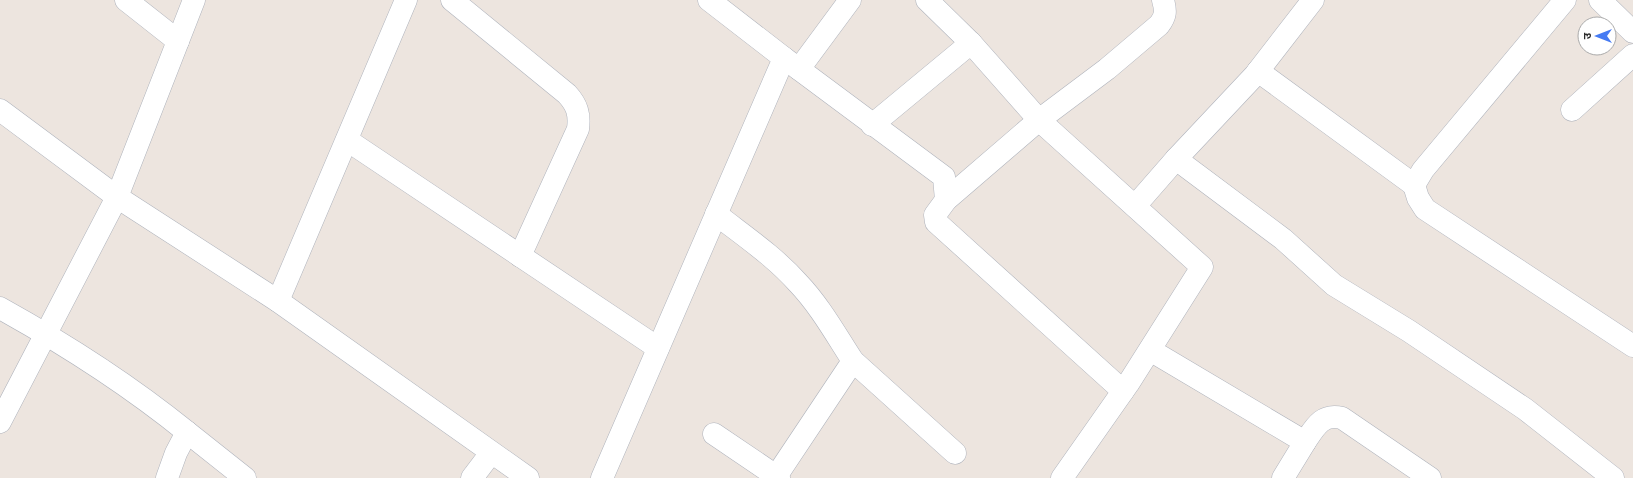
<svg xmlns="http://www.w3.org/2000/svg" width="1633" height="478" font-family="'Open Sans','Noto Sans Devanagari',sans-serif">
	<style>
		.lines { fill: none; stroke-linecap: round; stroke-linejoin: round }
		.minor-casing { stroke: #afb3bc; stroke-width: 23 }
		.minor { stroke: #fff; stroke-width: 22 }
	</style>
	<rect width="100%" height="100%" fill="#ede5df"/>
	<g class="lines">
		<defs>
			<g id="minor">
				<polyline points="126,0 178,41"/>
				<polyline points="194,0 117,197 278,301 528,478"/>
				<path d="M452 0 567 94C577 105 580 114 578 129L520 256"/>
				<polyline points="927,0 971,43 1039,120 1202,267 1128,384 1062,478"/>
				<polyline points="1565,0 1423,170 1414,185 1418,198 1425,209 1633,346"/>
				<polyline points="1600,0 1633,32"/>
				<polyline points="784,58 944,177 946,200 935,215 936,222 1123,391"/>
				<polyline points="799,69 850,0"/>
				<polyline points="1258,71 1414,185"/>
				<polyline points="0,110 117,197 0,422"/>
				<polyline points="1572,110 1633,55"/>
				<polyline points="872,125 971,43"/>
				<polyline points="347,140 658,348"/>
				<polyline points="1176,159 1283,239 1334,285 1409,331 1525,409 1613,478"/>
				<path d="M946 200 1039 120 1107 69 1159 25C1166 16 1166 11 1163 0"/>
				<polyline points="1135,206 1176,159 1255,75 1313,0"/>
				<path d="M716 214C744 236 774 256 798 283 820 306 836 335 853 361L775 478"/>
				<polyline points="278,301 406,0"/>
				<path d="M0 308C65 344 129 385 187 432L176 453 167 478"/>
				<polyline points="1150,350 1305,442 1283,478"/>
				<polyline points="853,361 955,453"/>
				<polyline points="187,432 245,478"/>
				<polyline points="714,434 779,478"/>
				<path d="M1305 442C1315 427 1322 413 1342 418L1430 478"/>
				<polyline points="472,478 491,453"/>
				<polyline points="602,478 784,58 709,0"/>
			</g>
		</defs>
		<!-- minor casing -->
		<use href="#minor" class="minor-casing"/>
		<!-- minor -->
		<use href="#minor" class="minor"/>
	</g>
	<!-- north arrow -->
	<g transform="translate(1597 36) rotate(270)"><circle r="19" fill="#ffffff" stroke="#ababab"/>
	<path d="M0-3L7 15L0 10L-7 15Z" fill="#467bf3"/>
	<text y="-6" font-size="11" font-weight="bold" text-anchor="middle" fill="#2c2c2c">उ</text>
	</g>
</svg>
